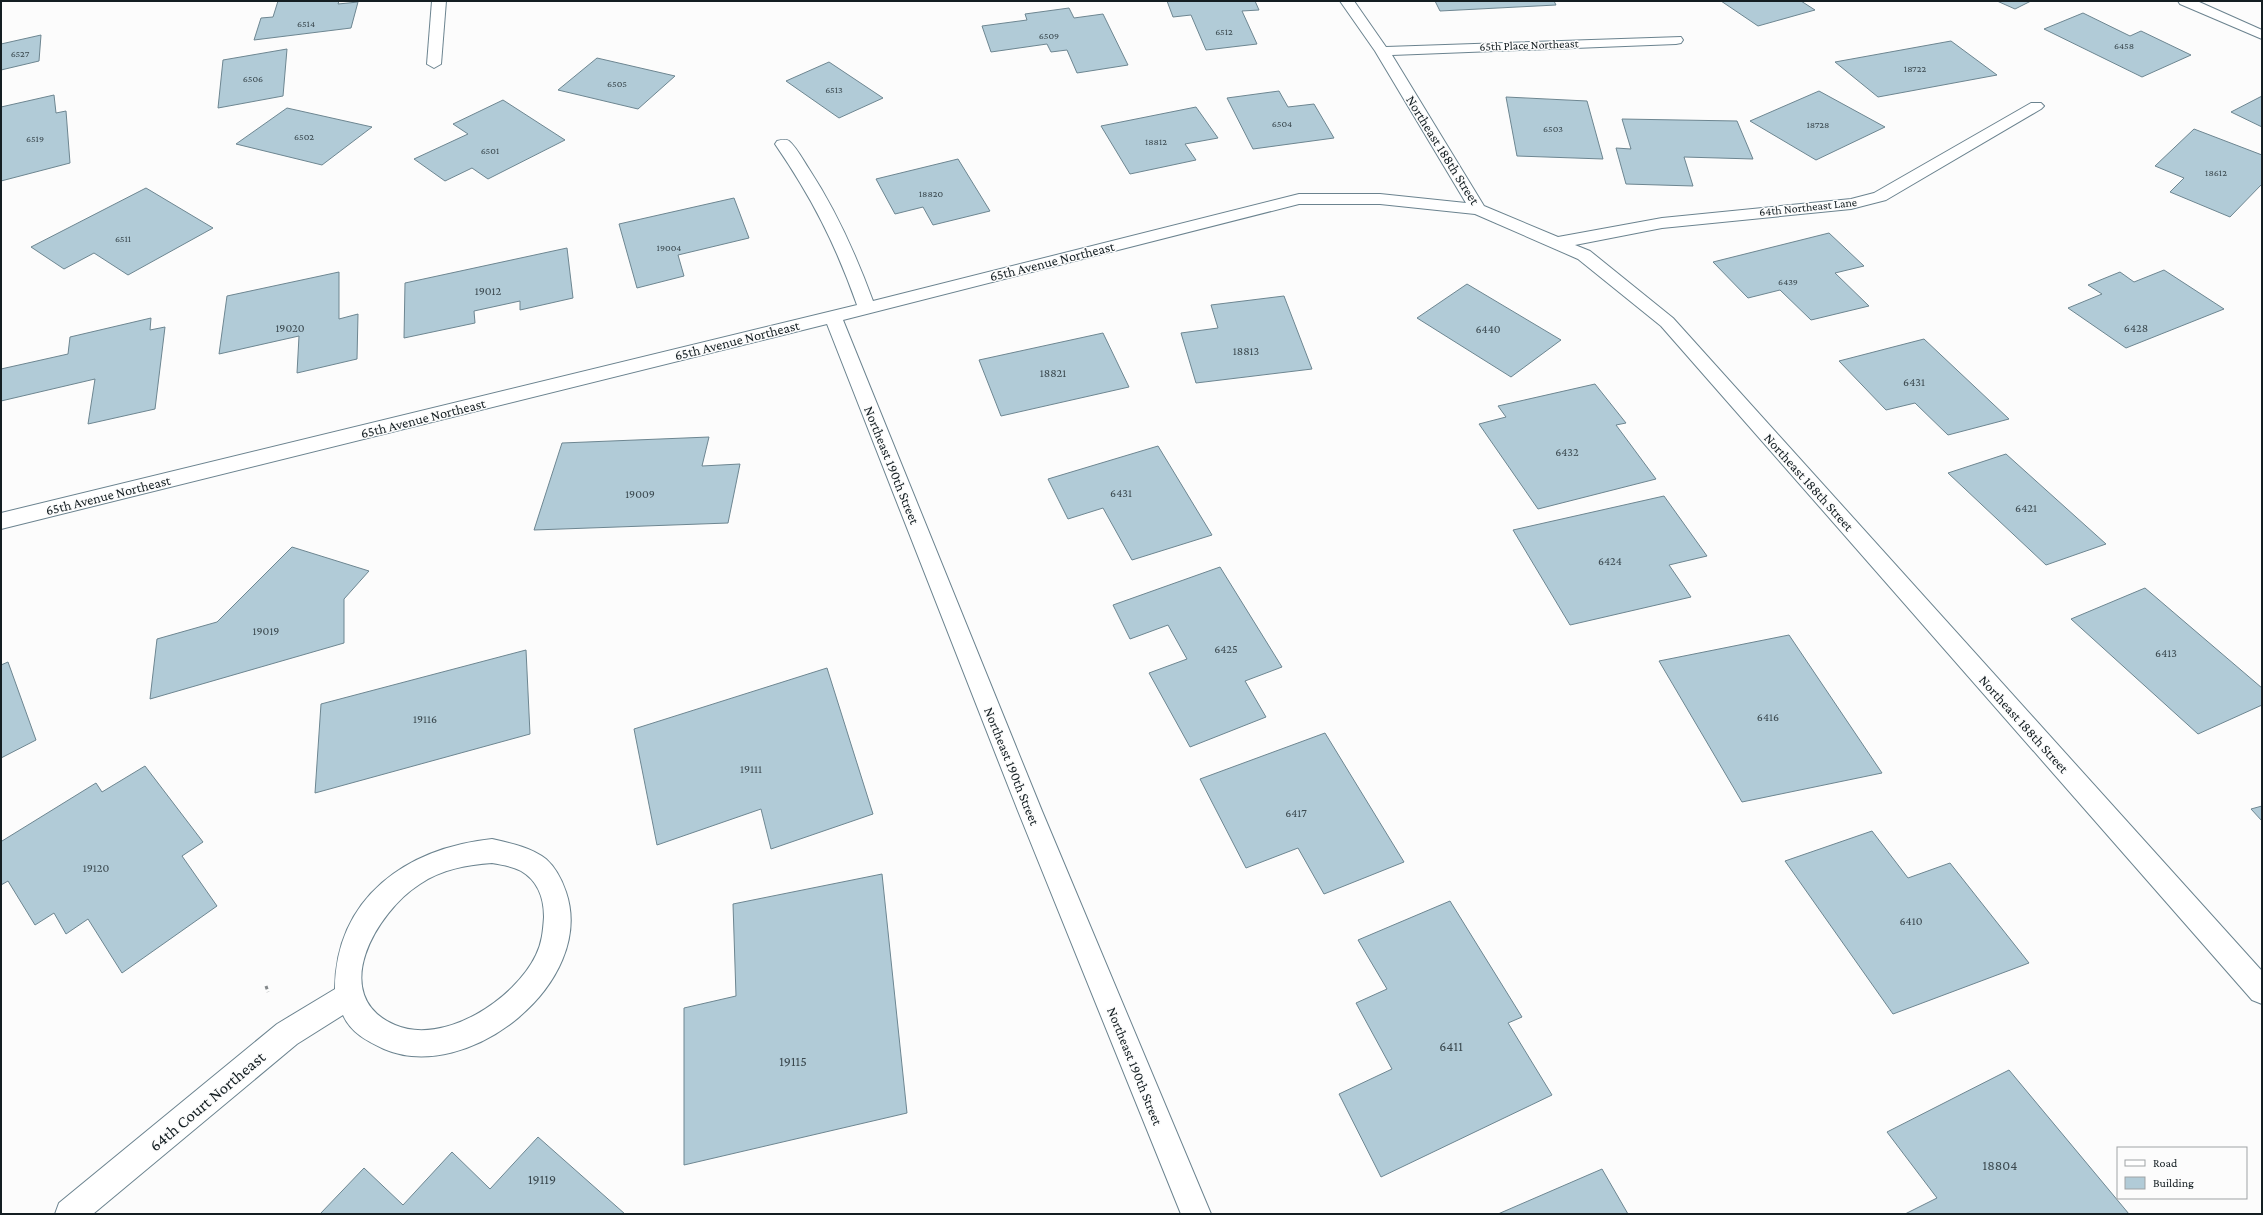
<svg xmlns="http://www.w3.org/2000/svg" width="2263" height="1215" font-family="'Crimson Pro',serif">
	<style>
		.building { fill: #b1cbd7; stroke: #6d8691 }
		.lines { fill: none; stroke-linecap: round; stroke-linejoin: round }
		.street-casing { stroke: #6b838f; stroke-width: 2 }
		.path { stroke: #84898b; stroke-width: 3; stroke-dasharray: 3.5 2.5; stroke-linecap: butt }
		.street { fill: #fff; fill-rule: evenodd }
		.labels { text-anchor: middle; stroke-width: 3; stroke-linejoin: round; paint-order: stroke }
		.far-number-label { font-size: 10px; fill: #3b494f }
		.far-street-label { font-size: 12px; fill: #141e22; stroke: #fcfcfc }
		.number-label { font-size: 12px; fill: #3b494f }
		.street-label { font-size: 14px; fill: #141e22; stroke: #fcfcfc }
		.near-number-label { font-size: 14px; fill: #3b494f }
		.near-street-label { font-size: 17px; fill: #141e22; stroke: #fcfcfc }
	</style>
	<rect width="100%" height="100%" fill="#fcfcfc"/>
	<!-- building -->
	<g class="building">
		<polygon points="278,1 339,1 338,4 358,2 351,28 254,40 261,18 273,17"/>
		<polygon points="1167,1 1255,1 1259,10 1242,11 1257,44 1206,50 1191,15 1173,17"/>
		<polygon points="1435,1 1554,1 1556,5 1440,11"/>
		<polygon points="1721,1 1801,1 1815,10 1758,26"/>
		<polygon points="1997,1 2031,1 2015,9"/>
		<polygon points="1069,8 1074,18 1103,14 1128,65 1077,73 1067,50 1051,52 1047,44 991,52 982,26 1027,20 1025,14"/>
		<polygon points="2083,13 2130,36 2141,31 2191,55 2142,77 2044,29"/>
		<polygon points="41,35 39,61 1,70 1,44"/>
		<polygon points="1951,41 1997,75 1878,97 1835,62"/>
		<polygon points="287,49 283,96 218,108 223,60"/>
		<polygon points="597,58 675,76 638,109 558,90"/>
		<polygon points="829,62 883,98 839,118 786,81"/>
		<polygon points="1279,91 1288,107 1314,104 1334,138 1253,149 1227,98"/>
		<polygon points="1819,91 1885,127 1816,160 1750,121"/>
		<polygon points="54,95 56,113 66,111 70,163 1,181 1,107"/>
		<polygon points="2262,96 2262,127 2231,112"/>
		<polygon points="1506,97 1587,101 1603,159 1517,156"/>
		<polygon points="503,100 565,140 488,179 472,168 445,181 414,159 468,134 453,124"/>
		<polygon points="1196,107 1218,138 1185,144 1196,160 1130,174 1101,126"/>
		<polygon points="287,108 372,127 322,165 236,144"/>
		<polygon points="1622,119 1737,121 1753,159 1684,157 1693,186 1626,184 1616,148 1631,149"/>
		<polygon points="2194,129 2262,155 2262,184 2230,217 2170,192 2184,178 2155,166"/>
		<polygon points="958,159 990,211 933,225 923,207 895,214 876,179"/>
		<polygon points="146,188 213,228 128,275 94,253 64,269 31,247"/>
		<polygon points="734,198 749,238 678,255 684,276 637,288 619,224"/>
		<polygon points="1829,233 1864,266 1835,273 1869,306 1811,320 1780,290 1748,298 1713,262"/>
		<polygon points="567,248 573,298 520,310 520,301 474,311 475,323 404,338 405,283"/>
		<polygon points="2164,270 2224,309 2126,348 2068,308 2102,294 2088,285 2120,272 2134,282"/>
		<polygon points="339,272 339,319 358,314 357,359 297,373 299,336 219,354 227,296"/>
		<polygon points="1467,284 1561,340 1511,377 1417,318"/>
		<polygon points="1284,296 1312,369 1196,383 1181,333 1218,328 1211,305"/>
		<polygon points="151,318 150,330 165,327 155,409 88,424 95,379 1,401 1,369 68,354 70,337"/>
		<polygon points="1103,333 1129,387 1001,416 979,360"/>
		<polygon points="1924,339 2009,419 1948,435 1915,403 1886,410 1839,361"/>
		<polygon points="1595,384 1626,423 1616,425 1656,479 1538,509 1479,424 1506,417 1498,406"/>
		<polygon points="709,437 702,466 740,464 728,523 534,530 562,443"/>
		<polygon points="1158,446 1212,535 1132,560 1103,508 1068,519 1048,479"/>
		<polygon points="2006,454 2106,544 2046,565 1948,473"/>
		<polygon points="1664,496 1707,556 1669,565 1691,597 1570,625 1513,530"/>
		<polygon points="292,547 369,571 344,599 344,643 150,699 157,639 217,622"/>
		<polygon points="1220,567 1282,667 1245,681 1266,717 1190,747 1149,673 1187,659 1168,625 1130,639 1113,605"/>
		<polygon points="2145,588 2262,688 2262,705 2198,734 2071,619"/>
		<polygon points="1789,635 1882,773 1742,802 1659,661"/>
		<polygon points="526,650 530,734 315,793 321,704"/>
		<polygon points="8,662 36,740 1,758 1,665"/>
		<polygon points="827,668 873,814 771,849 761,809 657,845 634,729"/>
		<polygon points="1325,733 1404,862 1324,894 1298,848 1246,868 1200,779"/>
		<polygon points="145,766 203,842 182,856 217,906 122,973 88,919 66,934 54,913 35,925 8,881 1,885 1,840 2,841 96,783 102,792"/>
		<polygon points="2262,806 2262,821 2251,809"/>
		<polygon points="1872,831 1908,878 1950,863 2029,963 1893,1014 1785,861"/>
		<polygon points="882,874 907,1113 684,1165 684,1008 736,996 733,904"/>
		<polygon points="1450,901 1522,1017 1508,1023 1552,1095 1381,1177 1339,1094 1392,1069 1356,1003 1387,989 1358,940"/>
		<polygon points="2009,1070 2129,1214 1905,1214 1937,1198 1887,1132"/>
		<polygon points="538,1137 625,1214 320,1214 364,1168 403,1205 452,1152 490,1189"/>
		<polygon points="1602,1169 1628,1214 1498,1214"/>
	</g>
	<g class="lines">
		<defs>
			<g id="street">
				<polygon points="432,1 446,1 441,64 434,68 427,64"/>
				<path d="M1340 1H1354L1386 47 1681 37 1683 40 1681 43 1676 44 1392 55 1484 206 1558 237 1662 218 1851 199 1874 193 2031 103H2041L2044 106 2041 109 1886 200 1851 209 1662 228 1575 245 1590 251 1673 318 2262 971V1004L2252 1000 1661 326 1578 259 1475 214 1380 204H1299L843 320 1042 811 1211 1214H1181L1018 811 827 324 1 529V513L857 305C835 243 812 198 775 144L777 141C781 140 786 139 789 141 797 148 803 160 809 169 836 210 856 255 873 301L1299 194H1380L1466 203 1375 51Z"/>
				<polygon points="2178,1 2197,1 2262,30 2262,39 2180,4"/>
				<path d="M492 839C510 843 531 847 546 859 556 868 562 880 566 892 597 983 467 1085 384 1049 367 1041 351 1033 343 1015L297 1044 93 1214H55L59 1203 277 1024 335 989C336 897 407 848 492 839ZM492 863C502 865 512 866 521 871 538 881 544 898 544 917 543 931 542 943 536 955 515 999 444 1046 395 1025 327 996 376 912 420 884 442 869 467 865 492 863Z"/>
			</g>
		</defs>
		<!-- street casing -->
		<use href="#street" class="street-casing"/>
		<!-- path -->
		<polyline class="path" points="266,986 268,992"/>
		<!-- street -->
		<use href="#street" class="street"/>
	</g>
	<g class="labels">
		<!-- far-number labels -->
		<g class="far-number-label">
			<text x="306" y="27">6514</text>
			<text x="1224" y="35">6512</text>
			<text x="1049" y="39">6509</text>
			<text x="2124" y="49">6458</text>
			<text x="20" y="57">6527</text>
			<text x="1915" y="72">18722</text>
			<text x="253" y="82">6506</text>
			<text x="617" y="87">6505</text>
			<text x="834" y="93">6513</text>
			<text x="1282" y="127">6504</text>
			<text x="1818" y="128">18728</text>
			<text x="1553" y="132">6503</text>
			<text x="304" y="140">6502</text>
			<text x="35" y="142">6519</text>
			<text x="1156" y="145">18812</text>
			<text x="490" y="154">6501</text>
			<text x="2216" y="176">18612</text>
			<text x="931" y="197">18820</text>
			<text x="123" y="242">6511</text>
			<text x="669" y="251">19004</text>
			<text x="1788" y="285">6439</text>
		</g>
		<!-- far-street labels -->
		<g class="far-street-label">
			<text transform="translate(1529 45) rotate(-2)" y="4">65th Place Northeast</text>
			<text transform="translate(1808 207) rotate(-6)" y="4">64th Northeast Lane</text>
		</g>
		<!-- number labels -->
		<g class="number-label">
			<text x="488" y="295">19012</text>
			<text x="290" y="332">19020</text>
			<text x="2136" y="332">6428</text>
			<text x="1488" y="333">6440</text>
			<text x="1246" y="355">18813</text>
			<text x="1053" y="377">18821</text>
			<text x="1914" y="386">6431</text>
			<text x="1567" y="456">6432</text>
			<text x="1121" y="497">6431</text>
			<text x="640" y="498">19009</text>
			<text x="2026" y="512">6421</text>
			<text x="1610" y="565">6424</text>
			<text x="266" y="635">19019</text>
			<text x="1226" y="653">6425</text>
			<text x="2166" y="657">6413</text>
			<text x="1768" y="721">6416</text>
			<text x="425" y="723">19116</text>
			<text x="751" y="773">19111</text>
			<text x="1296" y="817">6417</text>
			<text x="96" y="872">19120</text>
			<text x="1911" y="925">6410</text>
		</g>
		<!-- street labels -->
		<g class="street-label">
			<text transform="translate(1443 150) rotate(58)" y="5">Northeast 188th Street</text>
			<text transform="translate(1052 261) rotate(-14)" y="5">65th Avenue Northeast</text>
			<text transform="translate(737 340) rotate(-14)" y="5">65th Avenue Northeast</text>
			<text transform="translate(423 418) rotate(-14)" y="5">65th Avenue Northeast</text>
			<text transform="translate(892 465) rotate(68)" y="5">Northeast 190th Street</text>
			<text transform="translate(1809 482) rotate(48)" y="5">Northeast 188th Street</text>
			<text transform="translate(108 495) rotate(-14)" y="5">65th Avenue Northeast</text>
			<text transform="translate(2024 724) rotate(48)" y="5">Northeast 188th Street</text>
			<text transform="translate(1012 766) rotate(68)" y="5">Northeast 190th Street</text>
			<text transform="translate(1135 1066) rotate(68)" y="5">Northeast 190th Street</text>
		</g>
		<!-- near-number labels -->
		<g class="near-number-label">
			<text x="1451" y="1051">6411</text>
			<text x="793" y="1066">19115</text>
			<text x="2000" y="1170">18804</text>
			<text x="542" y="1184">19119</text>
		</g>
		<!-- near-street labels -->
		<g class="near-street-label">
			<text transform="translate(207 1101) rotate(-40)" y="6">64th Court Northeast</text>
		</g>
	</g>
	<!-- border -->
	<rect width="2263" height="1215" fill="none" stroke="#141e22" stroke-width="4"/>
	<!-- legend -->
	<rect x="2117" y="1147" width="130" height="52" fill="#fcfcfc" stroke="#9fa3a5"/>
	<rect x="2125" y="1160" width="20" height="6" fill="#ffffff" stroke="#9fa3a5"/>
	<text x="2153" y="1167" font-size="12" fill="#141e22">Road</text>
	<rect x="2125" y="1177" width="20" height="12" fill="#b1cbd7" stroke="#9fa3a5"/>
	<text x="2153" y="1187" font-size="12" fill="#141e22">Building</text>
</svg>
